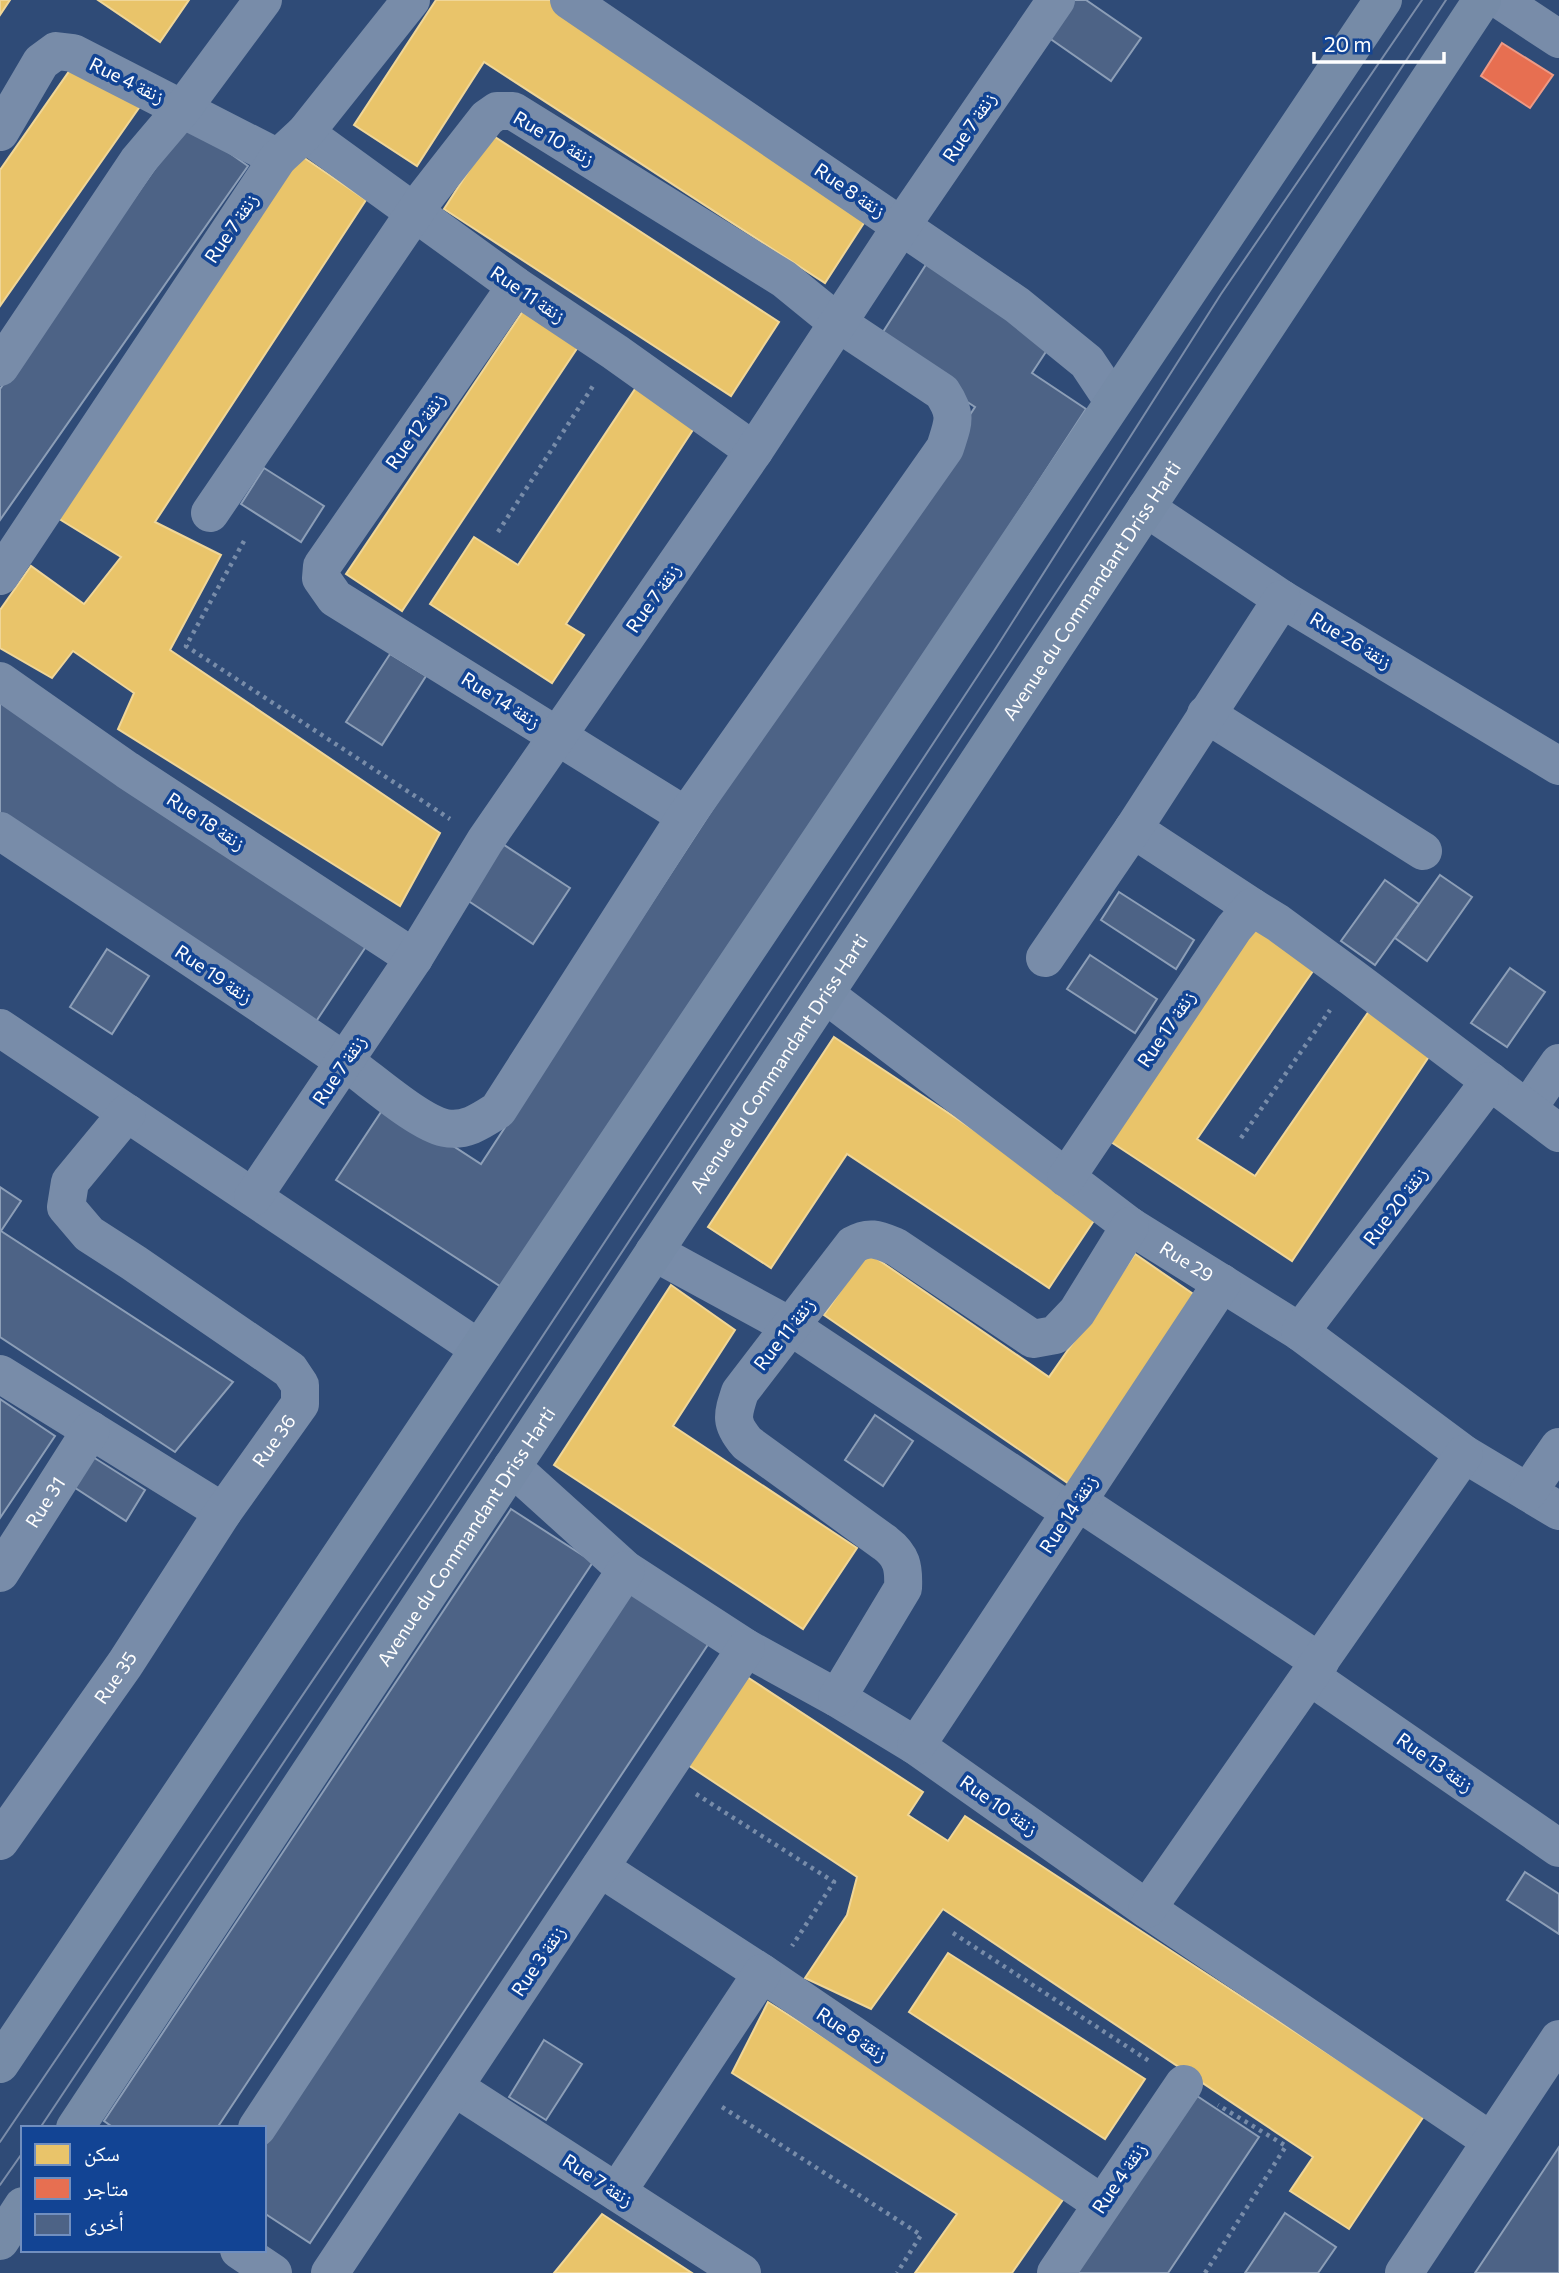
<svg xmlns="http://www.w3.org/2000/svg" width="1559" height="2273" font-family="Commissioner,'Noto Naskh Arabic',sans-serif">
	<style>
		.homes { fill: #e9c46a; stroke: #f0d697; stroke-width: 2 }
		.shops { fill: #e76f51; stroke: #ee9a85; stroke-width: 2 }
		.building { fill: #4d6386; stroke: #8c9eb7; stroke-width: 2 }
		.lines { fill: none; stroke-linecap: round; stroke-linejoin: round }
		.path { stroke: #788ca9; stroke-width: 4.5; stroke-dasharray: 3.5 5; stroke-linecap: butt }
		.minor { stroke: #788ca9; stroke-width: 38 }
		.major { stroke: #768ba7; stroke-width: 38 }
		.tram { stroke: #7a8ca9; stroke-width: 2 }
		.labels { text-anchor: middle; stroke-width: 7; stroke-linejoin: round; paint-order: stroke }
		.street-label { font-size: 19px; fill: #fff; stroke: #124494 }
	</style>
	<rect width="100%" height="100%" fill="#2f4b77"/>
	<!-- homes -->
	<g class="homes">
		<polygon points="0,0 10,0 0,15"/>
		<polygon points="98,0 189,0 160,42"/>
		<polygon points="436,0 550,0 873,209 825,283 484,62 417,166 354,125"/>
		<polygon points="77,60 141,105 0,306 0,170"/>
		<polygon points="492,135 779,322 731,396 444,209"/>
		<polygon points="300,155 366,200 155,522 221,555 170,650 440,833 400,906 118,729 134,693 73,651 52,678 0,648 0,610 31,566 84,604 121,557 56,517"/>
		<polygon points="527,305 582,341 402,611 346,574"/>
		<polygon points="641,380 700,419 566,624 584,635 552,683 430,604 474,537 518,565"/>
		<polygon points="1258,916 1322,958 1197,1139 1255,1176 1369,1011 1432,1052 1292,1261 1108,1140"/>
		<polygon points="834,1037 1099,1213 1049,1288 847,1154 771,1268 708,1227"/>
		<polygon points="867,1252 1049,1377 1135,1254 1202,1300 1072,1486 824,1315"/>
		<polygon points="671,1285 735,1330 673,1426 857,1548 803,1629 554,1465"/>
		<polygon points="738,1671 923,1792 908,1815 948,1841 965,1816 1424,2116 1349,2229 1290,2191 1313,2157 943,1909 871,2009 805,1978 847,1915 857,1877 679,1759"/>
		<polygon points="948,1953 1145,2079 1105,2139 909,2012"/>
		<polygon points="768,2002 1069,2191 1012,2273 915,2273 957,2214 732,2073"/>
		<polygon points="602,2214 692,2273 554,2273"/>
	</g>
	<!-- shops -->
	<polygon class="shops" points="1502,43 1553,75 1530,108 1481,76"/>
	<!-- building -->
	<g class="building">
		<polygon points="1065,0 1086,0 1141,38 1111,81 1042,33"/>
		<polygon points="187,123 248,166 0,520 0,389"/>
		<polygon points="927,263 1051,344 1032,373 1086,409 509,1292 336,1180 387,1103 481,1164 975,407 876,343"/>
		<polygon points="264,468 324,506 301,542 241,504"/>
		<polygon points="390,654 426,676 382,745 346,722"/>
		<polygon points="0,695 371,939 315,1023 0,816"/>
		<polygon points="495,839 570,888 533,944 458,894"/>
		<polygon points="1440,875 1472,897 1427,961 1395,938"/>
		<polygon points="1385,880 1419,904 1375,965 1341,941"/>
		<polygon points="1119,892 1194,940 1176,969 1101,920"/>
		<polygon points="107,949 149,976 112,1034 70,1007"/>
		<polygon points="1090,955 1157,999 1135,1033 1067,989"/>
		<polygon points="1510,968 1545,992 1507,1047 1471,1023"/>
		<polygon points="0,1187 21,1201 1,1231 233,1382 175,1452 0,1337"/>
		<polygon points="0,1399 55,1436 0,1518"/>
		<polygon points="875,1415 913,1441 883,1486 845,1460"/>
		<polygon points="82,1450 145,1490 126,1521 63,1480"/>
		<polygon points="511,1509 593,1562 217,2128 114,2128 104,2121"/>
		<polygon points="636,1578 717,1631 310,2243 264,2213 264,2137"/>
		<polygon points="1525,1872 1559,1894 1559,1934 1507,1900"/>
		<polygon points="544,2040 582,2064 546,2120 509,2097"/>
		<polygon points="1188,2090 1259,2137 1168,2273 1067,2273"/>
		<polygon points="1559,2147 1559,2273 1475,2273"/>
		<polygon points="1285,2213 1336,2247 1318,2273 1245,2273"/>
	</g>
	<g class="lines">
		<!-- path -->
		<g class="path">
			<polyline points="498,532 593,386"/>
			<polyline points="244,541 186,646 450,819"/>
			<polyline points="1241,1138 1330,1010"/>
			<polyline points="696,1794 834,1882 792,1946"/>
			<polyline points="953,1933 1149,2061"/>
			<polyline points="722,2107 921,2235 897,2273"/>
			<polyline points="1205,2273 1286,2146 1218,2105"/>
		</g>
		<!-- minor -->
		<g class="minor">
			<polyline points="569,0 1017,305 1087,362 1113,401"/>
			<polyline points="1500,0 1559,39"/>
			<polyline points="0,132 41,62 56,51 73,53 278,158"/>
			<polyline points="305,133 516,286 615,352 754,451"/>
			<polyline points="516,286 322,566 321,578 335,598 686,816"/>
			<polyline points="0,367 138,161 183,108 263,0"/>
			<polyline points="1146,508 1282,599 1559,766"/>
			<polyline points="0,576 278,158 305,133 411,0"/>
			<polyline points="0,681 127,770 414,958"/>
			<polyline points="1206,714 1423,851"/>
			<polyline points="1133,829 1252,907"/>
			<path d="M0 831C114 907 230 982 344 1061 369 1078 417 1122 445 1128 465 1132 481 1121 498 1110L686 816 945 448C953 422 958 416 942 392L838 323 784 279 513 111H497L487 118 426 196 210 513"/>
			<polyline points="1045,958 1133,829 1282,599"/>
			<path id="s1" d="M825 994 1130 1226 1300 1332 1464 1454 1559 1511"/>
			<polyline points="0,1028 478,1348"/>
			<polyline points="1528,1108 1559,1063"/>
			<polyline points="1066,1178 1234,928 1252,907 1278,923 1353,978 1559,1133"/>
			<polyline points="253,1197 414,958 485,841 754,451 902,225 1056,0"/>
			<polyline points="654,1252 790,1326 1070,1512"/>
			<polyline points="1300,1332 1490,1081"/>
			<polyline points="0,1374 223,1512"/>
			<polyline points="512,1467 626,1570 746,1648 837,1698 916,1746 1147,1909 1491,2141"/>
			<polyline points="1528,1492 1559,1447"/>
			<polyline points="1077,1501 1320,1662"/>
			<path id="s2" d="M0 1573 91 1430"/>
			<polyline points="1311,1677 1559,1848"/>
			<path d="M837 1698 903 1588C904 1567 902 1556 885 1543L747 1443C730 1423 732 1416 740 1392L853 1245C870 1235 879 1240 896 1247L1033 1339 1055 1335 1077 1312 1130 1226"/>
			<polyline points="916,1746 1222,1283"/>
			<path id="s3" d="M0 1841 125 1664 223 1512 300 1404V1385L290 1370 134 1263 89 1234 66 1207 70 1182 127 1113"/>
			<polyline points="600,1868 762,1973 1102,2204"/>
			<polyline points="1147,1909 1464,1454"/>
			<polyline points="454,2087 742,2273"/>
			<polyline points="257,2128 626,1570"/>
			<polyline points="617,2192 762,1973"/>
			<polyline points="239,2250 273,2273"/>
			<polyline points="330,2273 746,1648"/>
			<polyline points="1056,2273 1184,2084"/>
			<polyline points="1404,2273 1559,2039"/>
		</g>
		<!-- major -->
		<g class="major">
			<polyline points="0,2064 1383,0"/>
			<path id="s4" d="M75 2128 1482 0"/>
			<polyline points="0,2241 23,2206"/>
		</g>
		<!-- tram -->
		<g class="tram">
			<polyline points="40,2128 487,1457 1446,0"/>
			<polyline points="0,2142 432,1504 994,651 1221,294 1422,0"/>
			<polyline points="0,2185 23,2152"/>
		</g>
	</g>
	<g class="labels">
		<!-- street labels -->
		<g class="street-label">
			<text transform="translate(127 80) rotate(26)" y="7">Rue 4 زنقة</text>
			<text transform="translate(969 127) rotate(-56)" y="7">Rue 7 زنقة</text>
			<text transform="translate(554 138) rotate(30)" y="7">Rue 10 زنقة</text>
			<text transform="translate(850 190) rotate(34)" y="7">Rue 8 زنقة</text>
			<text transform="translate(231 228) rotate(-56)" y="7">Rue 7 زنقة</text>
			<text transform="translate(528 294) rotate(34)" y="7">Rue 11 زنقة</text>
			<text transform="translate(415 431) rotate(-55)" y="7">Rue 12 زنقة</text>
			<text dy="7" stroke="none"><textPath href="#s4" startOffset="1843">Avenue du Commandant Driss Harti</textPath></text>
			<text transform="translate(653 598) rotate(-55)" y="7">Rue 7 زنقة</text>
			<text transform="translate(1351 640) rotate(31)" y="7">Rue 26 زنقة</text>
			<text transform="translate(501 700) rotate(32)" y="7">Rue 14 زنقة</text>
			<text transform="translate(206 821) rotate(33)" y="7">Rue 18 زنقة</text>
			<text transform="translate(214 974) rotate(34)" y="7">Rue 19 زنقة</text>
			<text transform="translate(1166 1029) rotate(-56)" y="7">Rue 17 زنقة</text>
			<text dy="7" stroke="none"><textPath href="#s4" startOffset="1276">Avenue du Commandant Driss Harti</textPath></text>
			<text transform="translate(339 1070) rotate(-56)" y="7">Rue 7 زنقة</text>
			<text transform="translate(1395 1206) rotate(-53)" y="7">Rue 20 زنقة</text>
			<text dy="7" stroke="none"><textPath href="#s1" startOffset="450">Rue 29</textPath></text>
			<text transform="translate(784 1334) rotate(-52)" y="7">Rue 11 زنقة</text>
			<text dy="7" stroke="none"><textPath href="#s3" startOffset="485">Rue 36</textPath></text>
			<text dy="7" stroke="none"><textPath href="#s2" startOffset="84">Rue 31</textPath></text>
			<text transform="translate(1068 1514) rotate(-57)" y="7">Rue 14 زنقة</text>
			<text dy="7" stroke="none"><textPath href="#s4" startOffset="709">Avenue du Commandant Driss Harti</textPath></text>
			<text dy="7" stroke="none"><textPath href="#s3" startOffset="200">Rue 35</textPath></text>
			<text transform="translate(1435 1762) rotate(35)" y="7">Rue 13 زنقة</text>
			<text transform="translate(999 1805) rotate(35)" y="7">Rue 10 زنقة</text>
			<text transform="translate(538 1961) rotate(-56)" y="7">Rue 3 زنقة</text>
			<text transform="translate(852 2034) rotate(34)" y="7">Rue 8 زنقة</text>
			<text transform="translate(1119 2178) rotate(-56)" y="7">Rue 4 زنقة</text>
			<text transform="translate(598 2180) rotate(33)" y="7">Rue 7 زنقة</text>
		</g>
	</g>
	<!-- legend -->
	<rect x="21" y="2126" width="245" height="126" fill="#124494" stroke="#718fbf" stroke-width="2"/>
	<rect x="35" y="2144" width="35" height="21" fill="#e9c46a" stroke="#718fbf" stroke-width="2"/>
	<text x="84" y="2161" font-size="21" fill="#ffffff">سكن</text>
	<rect x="35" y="2178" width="35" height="21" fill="#e76f51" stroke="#718fbf" stroke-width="2"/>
	<text x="84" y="2196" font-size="21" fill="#ffffff">متاجر</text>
	<rect x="35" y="2214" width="35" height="21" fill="#4d6386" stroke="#718fbf" stroke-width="2"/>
	<text x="84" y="2231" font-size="21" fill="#ffffff">أخرى</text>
	<!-- scale -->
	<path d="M1314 52v10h130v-10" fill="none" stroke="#ffffff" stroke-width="3.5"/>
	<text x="1324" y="52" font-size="21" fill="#ffffff" stroke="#124494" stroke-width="5" paint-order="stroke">20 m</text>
</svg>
